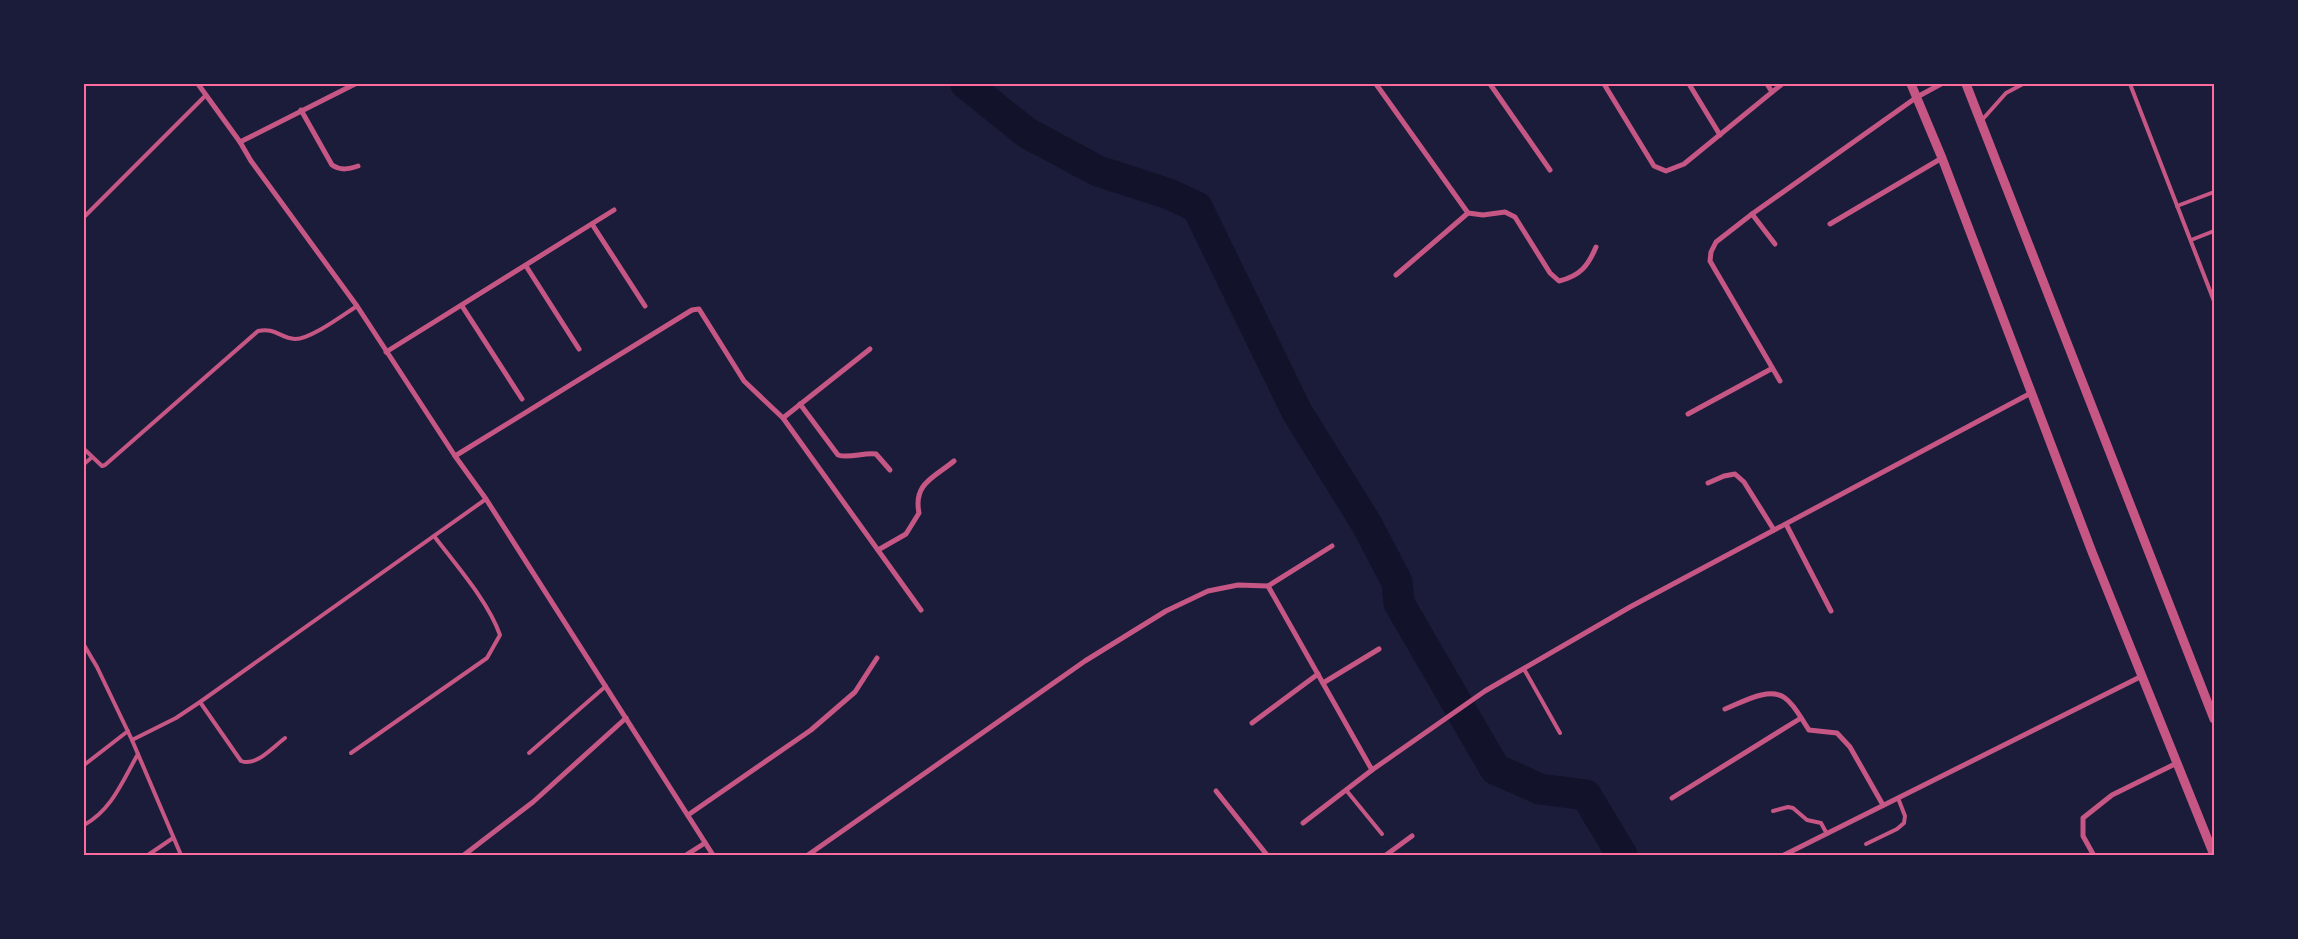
<svg xmlns="http://www.w3.org/2000/svg" width="2298" height="939" font-family="Manrope,sans-serif">
	<style>
		.lines { fill: none; stroke-linecap: round; stroke-linejoin: round }
		.river { stroke: #12122b; stroke-width: 31 }
		.service { stroke: #c65784; stroke-width: 4 }
		.minor { stroke: #c65784; stroke-width: 5 }
		.tertiary { stroke: #c65784; stroke-width: 9 }
		.neatline { fill: none; stroke: #ff6b9d; stroke-width: 2 }
	</style>
	<rect width="100%" height="100%" fill="#1b1b3a"/>
	<g class="lines">
		<!-- river -->
		<polyline class="river" points="966,84 1027,133 1098,171 1169,194 1197,207 1297,412 1366,523 1397,582 1399,603 1495,769 1540,789 1586,795 1622,855"/>
		<!-- service -->
		<g class="service">
			<polyline points="2130,84 2214,301"/>
			<polyline points="1982,120 2006,93 2023,84"/>
			<polyline points="2177,206 2214,192"/>
			<polyline points="84,217 206,95"/>
			<polyline points="2191,240 2214,231"/>
			<path d="M84 449 102 466 105 465 258 331C275 327 280 338 295 339 311 339 343 315 357 306"/>
			<polyline points="84,464 91,458"/>
			<polyline points="84,645 97,667 132,740 181,855"/>
			<polyline points="1524,669 1560,733"/>
			<path d="M200 702 241 761C256 767 273 747 285 738"/>
			<polyline points="132,740 176,718 200,702 486,499"/>
			<path d="M351 753 487 658 500 635C488 601 456 565 434 536"/>
			<polyline points="529,753 606,686"/>
			<polyline points="84,765 128,731"/>
			<polyline points="1346,790 1382,834"/>
			<polyline points="1773,811 1788,807 1793,808 1807,820 1821,823 1827,834"/>
			<path d="M84 825C112 810 123 780 138 754"/>
			<polyline points="1866,844 1897,829 1904,823 1905,816 1898,798"/>
			<polyline points="148,855 173,838"/>
		</g>
		<!-- minor -->
		<g class="minor">
			<polyline points="198,84 240,142 251,161 357,306 455,456 486,499 713,855"/>
			<path d="M1376 84 1468 213 1483 215 1505 212 1515 217 1550 273 1559 281C1580 276 1588 266 1596 247"/>
			<polyline points="1490,84 1550,170"/>
			<polyline points="1604,84 1654,166 1666,171 1684,164 1782,84"/>
			<polyline points="1689,84 1720,135"/>
			<polyline points="1767,84 1772,92"/>
			<path d="M301 110 332 165C341 171 349 169 358 166"/>
			<polyline points="240,142 355,84"/>
			<polyline points="1752,214 1775,244"/>
			<polyline points="592,224 645,306"/>
			<polyline points="1830,224 1942,158"/>
			<polyline points="526,266 579,349"/>
			<polyline points="1396,275 1468,213"/>
			<polyline points="462,306 522,399"/>
			<polyline points="386,352 614,210"/>
			<polyline points="1780,381 1710,261 1711,252 1716,242 1752,214 1917,97 1941,84"/>
			<path d="M800 404 838 455C849 459 864 452 876 454L890 470"/>
			<polyline points="1688,414 1771,369"/>
			<polyline points="783,418 870,349"/>
			<polyline points="455,456 692,310 699,309 744,381 783,418 921,610"/>
			<polyline points="1708,483 1724,476 1735,474 1744,482 1774,530"/>
			<polyline points="1786,524 1831,611"/>
			<path d="M878 550 906 534 919 513C913 483 935 477 954 461"/>
			<polyline points="1268,586 1372,770 1485,691 1630,607 2031,393"/>
			<polyline points="1323,683 1379,649"/>
			<path d="M1725 709C1741 703 1769 686 1785 698 1795 705 1802 720 1809 730L1837 733 1850 747 1883 805"/>
			<polyline points="1252,723 1318,674"/>
			<polyline points="1216,791 1267,855"/>
			<polyline points="1672,798 1801,718"/>
			<polyline points="688,815 811,730 855,692 877,658"/>
			<polyline points="1303,823 1372,770"/>
			<polyline points="2093,854 2083,836 2083,818 2112,795 2177,763"/>
			<polyline points="464,855 533,802 626,718"/>
			<polyline points="686,855 705,843"/>
			<polyline points="808,855 1085,661 1166,611 1208,591 1238,585 1268,586 1332,546"/>
			<polyline points="1386,855 1412,836"/>
			<polyline points="1784,855 2142,676"/>
		</g>
		<!-- tertiary -->
		<g class="tertiary">
			<polyline points="1911,84 1942,158 2092,552 2214,855"/>
			<polyline points="1966,84 2214,719"/>
		</g>
	</g>
	<!-- border -->
	<rect width="2298" height="939" fill="none" stroke="#1b1b3a" stroke-width="170"/>
	<rect x="85" y="85" width="2128" height="769" class="neatline"/>
</svg>
